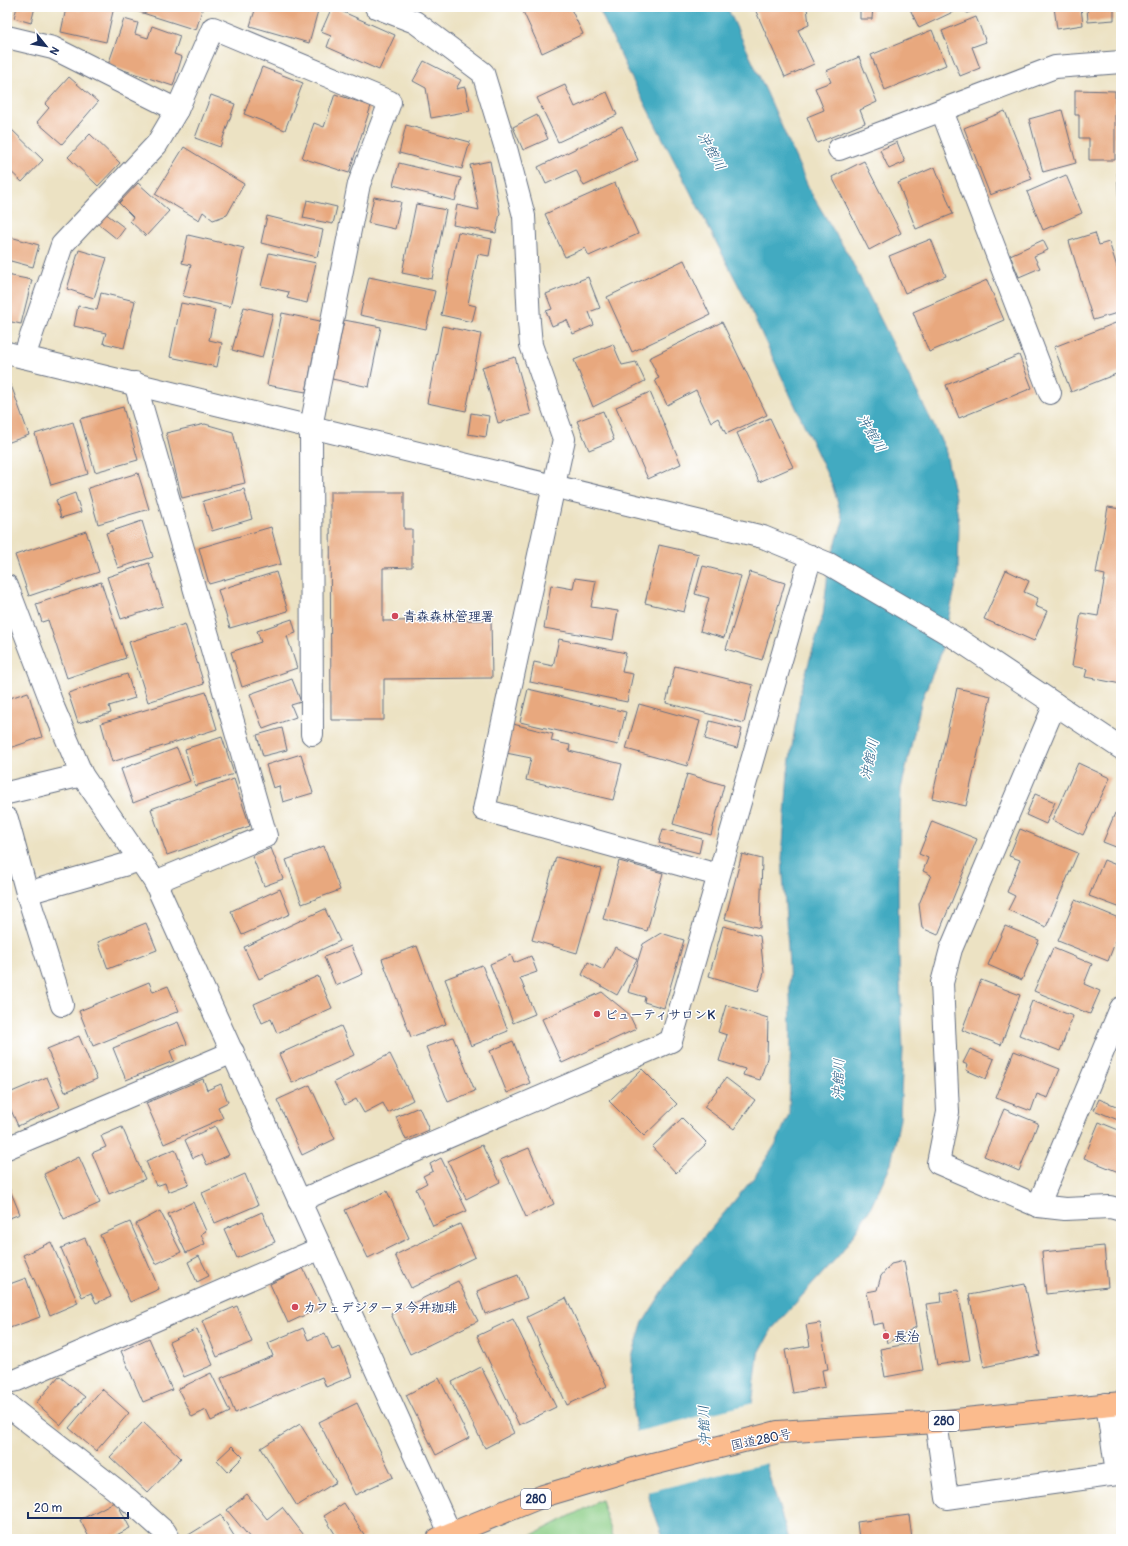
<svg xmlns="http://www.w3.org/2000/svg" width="1128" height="1546" font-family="Pangolin,'Klee One',sans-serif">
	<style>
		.green { fill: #8bce86; stroke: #537e72 }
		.water { fill: #42aac1; stroke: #2e6c90 }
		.pier { fill: #ece2c3 }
		.building { fill: #e8a87e }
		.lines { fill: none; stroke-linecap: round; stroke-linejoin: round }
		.minor-casing { stroke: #646e81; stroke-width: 24 }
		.highway-casing { stroke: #646e81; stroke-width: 24 }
		.minor { stroke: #fff; stroke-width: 22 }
		.highway { stroke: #fbbb8d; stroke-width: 22 }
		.poi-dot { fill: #d1495b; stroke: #fff; stroke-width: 1.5 }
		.labels { text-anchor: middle; stroke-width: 3; stroke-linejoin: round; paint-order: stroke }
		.shield { fill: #fff; stroke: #5f6d8e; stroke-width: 1 }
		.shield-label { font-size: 12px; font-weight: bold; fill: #1b2f5e }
		.poi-label { font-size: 13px; font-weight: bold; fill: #1b2f5e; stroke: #fff; text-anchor: start }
		.street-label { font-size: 13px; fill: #1b2f5e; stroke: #fff }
		.water-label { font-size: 14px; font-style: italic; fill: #2b6086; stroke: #fff }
	</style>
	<rect width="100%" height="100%" fill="#fff"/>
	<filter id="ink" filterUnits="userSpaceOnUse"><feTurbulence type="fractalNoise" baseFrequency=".025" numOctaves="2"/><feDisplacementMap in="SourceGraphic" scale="8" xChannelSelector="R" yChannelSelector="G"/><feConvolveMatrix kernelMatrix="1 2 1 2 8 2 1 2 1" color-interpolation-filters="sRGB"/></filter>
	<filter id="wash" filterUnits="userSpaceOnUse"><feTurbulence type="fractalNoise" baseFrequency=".012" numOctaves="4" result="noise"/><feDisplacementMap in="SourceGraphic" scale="16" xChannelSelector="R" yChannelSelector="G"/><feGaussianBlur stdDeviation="0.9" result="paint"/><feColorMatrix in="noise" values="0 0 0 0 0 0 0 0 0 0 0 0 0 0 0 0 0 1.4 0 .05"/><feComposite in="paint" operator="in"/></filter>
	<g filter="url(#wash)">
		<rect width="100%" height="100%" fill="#ece2c3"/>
		<!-- green -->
		<polygon class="green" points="601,1500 614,1539 525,1539"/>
		<!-- water -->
		<polygon class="water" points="598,7 727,7 767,93 811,193 849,256 945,448 954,492 959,524 958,575 940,656 922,699 901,789 898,882 899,956 903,1050 900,1118 891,1164 870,1209 842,1252 772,1329 758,1355 752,1405 769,1476 789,1539 664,1539 650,1501 633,1411 632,1357 642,1324 675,1272 755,1176 777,1142 789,1114 791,1029 789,965 782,859 788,772 801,689 823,615 829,564 843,521 833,487 745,298 630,75"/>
		<!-- pier -->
		<polygon class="pier" points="754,1403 768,1463 647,1492 635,1432"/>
		<g id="blocks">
			<!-- building -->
			<g class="building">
				<polygon points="17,7 35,7 31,23 14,18"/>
				<polygon points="82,7 114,7 106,42 61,32 66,8 81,11"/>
				<polygon points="124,7 203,7 196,30"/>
				<polygon points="256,7 319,7 309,43 250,26"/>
				<polygon points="332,7 395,35 379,70 327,47 331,36 321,32"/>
				<polygon points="521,7 570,7 583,34 542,53"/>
				<polygon points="754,7 807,7 809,25 798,30 814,64 785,77"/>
				<polygon points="860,7 873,7 872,19 860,19"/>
				<polygon points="909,7 954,7 955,11 919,28"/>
				<polygon points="964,7 984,7 967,13"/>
				<polygon points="1054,7 1081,7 1083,25 1057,29"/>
				<polygon points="1087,7 1114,7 1114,20 1088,22"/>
				<polygon points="976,17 986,42 972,47 980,68 960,76 942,31"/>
				<polygon points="124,19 138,23 135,34 148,38 152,26 180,36 174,54 182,57 173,86 108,65"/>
				<polygon points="932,30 946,65 885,90 871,55"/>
				<polygon points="859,57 877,102 860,110 865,123 817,143 807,117 824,110 815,88 831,82 826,71"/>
				<polygon points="424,61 461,80 456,89 465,87 470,111 431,118 426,88 413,81"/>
				<polygon points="262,67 303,83 285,130 244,114"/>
				<polygon points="69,77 98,102 62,144 37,122 49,108 45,104"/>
				<polygon points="565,85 575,107 607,92 617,115 558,142 537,98"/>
				<polygon points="1075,90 1115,91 1115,160 1089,160 1089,138 1079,138 1079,115 1075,115"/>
				<polygon points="335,94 371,106 349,173 302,158 314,123 324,127"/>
				<polygon points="211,95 235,104 220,147 195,138"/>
				<polygon points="1062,110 1076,163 1043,172 1029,119"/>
				<polygon points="1005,111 1032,179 990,195 964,128"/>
				<polygon points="537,115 548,139 523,150 513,127"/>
				<polygon points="406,125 470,142 462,169 399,153"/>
				<polygon points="622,126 638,160 584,186 576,170 546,184 538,167"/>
				<polygon points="9,127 43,160 22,182 7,168 7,129"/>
				<polygon points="90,134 120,163 98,186 68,157"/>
				<polygon points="897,142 905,162 889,169 880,150"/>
				<polygon points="184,147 244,184 227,215 213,220 203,212 199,220 155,194"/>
				<polygon points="490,161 500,213 496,233 453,225 457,205 479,210 470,165"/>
				<polygon points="864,161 901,233 869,250 832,177"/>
				<polygon points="399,163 461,178 455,201 393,185"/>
				<polygon points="935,167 953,214 916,229 898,183"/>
				<polygon points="1117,170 1121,170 1121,207 1119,207"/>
				<polygon points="1066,175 1082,213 1043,230 1027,192"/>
				<polygon points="138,183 169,211 146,236 130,221 133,217 119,203"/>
				<polygon points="615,183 638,234 589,256 585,248 565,257 545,214"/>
				<polygon points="374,197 401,202 395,229 368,223"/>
				<polygon points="307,200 337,207 333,224 303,218"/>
				<polygon points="416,204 446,210 432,279 402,273"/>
				<polygon points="105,213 125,228 117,239 97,223"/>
				<polygon points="267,216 323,230 317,257 261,243"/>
				<polygon points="458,232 492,239 489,256 478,254 468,304 476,306 472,322 441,315"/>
				<polygon points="1095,233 1099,245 1109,242 1121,279 1121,312 1093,320 1069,241"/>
				<polygon points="188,235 244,248 230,307 183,296 191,265 182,263"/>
				<polygon points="7,236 39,245 33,267 7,260"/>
				<polygon points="931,239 946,276 905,293 889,256"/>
				<polygon points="1043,240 1048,250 1034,256 1040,268 1019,277 1010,255"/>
				<polygon points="79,250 107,258 94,298 67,289"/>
				<polygon points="269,253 316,263 307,303 287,298 289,292 261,286"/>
				<polygon points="684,260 710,315 632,352 607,297"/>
				<polygon points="7,275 32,280 21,324 7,321"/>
				<polygon points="369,277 435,291 426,329 360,315"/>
				<polygon points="588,277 600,308 589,312 594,325 573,334 567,320 552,326 546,311 552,309 546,294"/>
				<polygon points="987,280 1004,320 929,352 913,312"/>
				<polygon points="101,293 135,301 124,348 103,343 106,333 74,326 78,306 97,310"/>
				<polygon points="181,303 215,310 209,340 222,343 217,367 170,357"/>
				<polygon points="244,307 273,314 262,358 232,350"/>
				<polygon points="282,313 320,321 306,392 267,385"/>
				<polygon points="344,320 381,327 369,387 332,379"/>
				<polygon points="722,322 767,415 726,434 718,418 711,422 696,390 667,405 655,380 659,378 649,358"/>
				<polygon points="1118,322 1121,328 1121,372 1071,392 1054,347"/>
				<polygon points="442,326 481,334 466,411 427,403"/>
				<polygon points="613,344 622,365 636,362 645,381 593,407 574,360"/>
				<polygon points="1019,355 1032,388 959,418 946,385"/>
				<polygon points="515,357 531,414 498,423 482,367"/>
				<polygon points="11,385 29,435 7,443 7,386"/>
				<polygon points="650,392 681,464 648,479 616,407"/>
				<polygon points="123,407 138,460 95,472 80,419"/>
				<polygon points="603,411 614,440 589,450 577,421"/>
				<polygon points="471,413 489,416 486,437 468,434"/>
				<polygon points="770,418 793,467 759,482 737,433"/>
				<polygon points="73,422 88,474 51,485 35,434"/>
				<polygon points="205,424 233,432 245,483 182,498 166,433"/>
				<polygon points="138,473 149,509 98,524 88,488"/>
				<polygon points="244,489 252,519 212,531 203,501"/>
				<polygon points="330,492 404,492 404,529 412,529 412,567 383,568 383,621 491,620 492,678 384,679 384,720 331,720"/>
				<polygon points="75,493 81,512 61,518 56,500"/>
				<polygon points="1108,507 1121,509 1121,684 1085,677 1087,669 1072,666 1081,613 1098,616 1105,575 1096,573"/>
				<polygon points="142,521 153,557 118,568 106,533"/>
				<polygon points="271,527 281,564 209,584 199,548"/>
				<polygon points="86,531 99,572 29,596 15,555"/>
				<polygon points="659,545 699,554 684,612 645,603"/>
				<polygon points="149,563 163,606 121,619 107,577"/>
				<polygon points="703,566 741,576 724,638 700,631 709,598 695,594"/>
				<polygon points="1006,570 1029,581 1024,592 1038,598 1035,606 1047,611 1034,641 984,619"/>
				<polygon points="276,572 288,611 230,628 218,590"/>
				<polygon points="750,572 785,583 762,660 726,649"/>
				<polygon points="575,578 596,581 591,607 618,611 613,640 544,628 551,585 573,589"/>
				<polygon points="101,582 126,658 67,678 48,620 42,622 36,604"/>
				<polygon points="292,619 296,633 287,636 297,668 242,687 231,652 261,642 257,631"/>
				<polygon points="185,624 204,684 148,702 129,642"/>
				<polygon points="559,639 626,653 622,672 633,674 627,702 530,682 534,662 553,666"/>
				<polygon points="675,666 753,685 744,723 666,703"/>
				<polygon points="127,674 135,698 109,706 111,713 78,723 68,693"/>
				<polygon points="292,679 301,702 291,705 296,717 263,729 250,694"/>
				<polygon points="957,688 991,696 966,806 932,798"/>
				<polygon points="528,689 626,712 618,745 520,722"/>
				<polygon points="28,692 42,737 7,749 7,699"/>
				<polygon points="206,692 217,729 112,762 101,723"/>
				<polygon points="639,704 700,721 687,766 626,749"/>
				<polygon points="710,721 742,729 737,748 705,739"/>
				<polygon points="513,724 553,734 551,741 570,745 569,751 622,764 613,800 526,780 531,758 506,753"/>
				<polygon points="282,728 287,750 263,756 257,735"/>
				<polygon points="222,737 234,774 195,786 185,749"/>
				<polygon points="177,748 190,781 133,803 121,769"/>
				<polygon points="301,754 313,793 283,802 279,786 273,788 266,765"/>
				<polygon points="1078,763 1110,778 1083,835 1052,820"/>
				<polygon points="687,774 724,785 711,835 673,824"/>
				<polygon points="234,779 250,826 167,855 151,809"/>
				<polygon points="1035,794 1055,802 1046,824 1026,815"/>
				<polygon points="1115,813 1121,815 1121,849 1103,842"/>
				<polygon points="932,821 977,839 938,935 922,928 919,904 931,875 923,871 928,858 919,854"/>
				<polygon points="663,829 702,839 699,853 659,843"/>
				<polygon points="1020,829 1078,853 1046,927 1008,910 1015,896 1007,892 1020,860 1009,856"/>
				<polygon points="324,846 340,890 302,904 286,860"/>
				<polygon points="271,848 283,879 264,886 252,856"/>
				<polygon points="742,854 762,859 760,928 725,919"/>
				<polygon points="556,857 601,869 577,953 532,940"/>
				<polygon points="1104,860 1121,867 1121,908 1089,896"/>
				<polygon points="619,861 663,873 647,931 603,919"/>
				<polygon points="280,889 290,914 242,935 231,911"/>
				<polygon points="1075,900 1121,919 1121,927 1108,961 1058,941"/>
				<polygon points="325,909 340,941 259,979 244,947"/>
				<polygon points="146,923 157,950 108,969 98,942"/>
				<polygon points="723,926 760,936 764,973 758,991 709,976"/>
				<polygon points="1005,926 1039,940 1022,980 988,965"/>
				<polygon points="661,933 684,940 664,1008 644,1002 645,997 628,992 643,944"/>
				<polygon points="351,946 363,974 336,986 324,957"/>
				<polygon points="417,946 446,1024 411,1037 382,959"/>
				<polygon points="615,947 637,959 617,995 582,975 588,962 603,970"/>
				<polygon points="1053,948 1092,964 1084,984 1100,991 1090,1014 1034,991"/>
				<polygon points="511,955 514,963 531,956 537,972 520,978 535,1014 513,1023 490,964"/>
				<polygon points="482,965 508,1031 471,1046 445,979"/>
				<polygon points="318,976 332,1008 277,1033 271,1019 262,1023 254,1004"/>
				<polygon points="981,980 1020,995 1001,1045 962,1030"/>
				<polygon points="149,982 153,992 168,986 179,1011 93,1046 79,1011"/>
				<polygon points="602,992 629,1014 636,1029 562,1063 542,1019"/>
				<polygon points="1032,1001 1073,1016 1060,1051 1019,1035"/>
				<polygon points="726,1005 768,1018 767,1058 760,1080 743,1075 745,1069 719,1061 727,1035 718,1032"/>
				<polygon points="178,1022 187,1044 170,1051 174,1061 126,1080 113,1048"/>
				<polygon points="341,1026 354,1055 292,1083 279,1054"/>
				<polygon points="79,1036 97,1079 65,1092 47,1049"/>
				<polygon points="453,1037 475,1091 448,1102 426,1047"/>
				<polygon points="513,1041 530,1083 507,1093 490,1051"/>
				<polygon points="970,1049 994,1059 986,1079 966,1070 968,1065 963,1063"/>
				<polygon points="1014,1051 1060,1069 1048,1098 1037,1094 1031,1111 996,1098"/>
				<polygon points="390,1054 413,1100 388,1113 383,1103 364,1113 356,1099 345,1105 334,1082"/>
				<polygon points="642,1069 677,1104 644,1136 609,1101"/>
				<polygon points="47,1077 60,1107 18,1126 7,1101 7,1094"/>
				<polygon points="726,1078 755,1100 734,1129 704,1107"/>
				<polygon points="203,1079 207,1090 221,1084 228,1102 218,1107 223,1118 164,1144 146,1103"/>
				<polygon points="310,1085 335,1139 302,1155 277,1100"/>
				<polygon points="1099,1099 1121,1108 1118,1120 1094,1110"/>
				<polygon points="419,1107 429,1130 406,1140 396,1117"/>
				<polygon points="1004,1109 1038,1123 1019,1171 984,1156"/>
				<polygon points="682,1118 707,1143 676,1173 652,1147"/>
				<polygon points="1099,1122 1121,1131 1121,1173 1084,1158"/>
				<polygon points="215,1126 229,1155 207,1165 202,1154 193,1158 185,1140"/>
				<polygon points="122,1127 145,1179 109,1194 92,1153 106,1147 101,1136"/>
				<polygon points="482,1145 500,1182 466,1199 448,1161"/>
				<polygon points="529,1148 554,1204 526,1217 500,1160"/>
				<polygon points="175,1149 189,1184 168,1192 165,1183 156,1186 146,1161"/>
				<polygon points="79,1157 100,1203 64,1219 44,1174"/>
				<polygon points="441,1158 467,1211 433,1226 416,1189 427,1183 423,1176 433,1171 430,1164"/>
				<polygon points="245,1174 258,1205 215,1223 202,1193"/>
				<polygon points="7,1183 20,1214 7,1219"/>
				<polygon points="387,1191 409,1238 368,1258 345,1210"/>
				<polygon points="193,1202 206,1231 201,1234 205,1244 186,1253 168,1214"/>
				<polygon points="160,1211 181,1252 156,1264 136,1224"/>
				<polygon points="262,1212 275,1242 237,1258 224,1229"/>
				<polygon points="130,1222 159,1289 130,1302 100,1235"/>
				<polygon points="460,1224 475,1257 411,1288 395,1255"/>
				<polygon points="85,1238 111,1297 96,1303 91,1293 82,1297 61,1248"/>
				<polygon points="51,1242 78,1303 50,1315 23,1255"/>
				<polygon points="1104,1246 1108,1287 1046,1294 1042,1252"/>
				<polygon points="199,1256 209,1276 197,1282 188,1262"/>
				<polygon points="904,1261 916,1327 887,1343 883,1323 873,1325 867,1292 877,1290 881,1276 891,1264"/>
				<polygon points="303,1268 322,1307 288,1323 270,1284"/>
				<polygon points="518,1275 527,1298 485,1314 477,1291"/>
				<polygon points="26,1278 40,1317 7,1329 7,1285"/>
				<polygon points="458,1281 478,1321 410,1354 391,1314"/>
				<polygon points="1025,1284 1040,1355 984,1367 969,1295"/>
				<polygon points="958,1290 970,1360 937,1365 926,1304 942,1302 941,1293"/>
				<polygon points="566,1298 607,1386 567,1405 527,1317"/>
				<polygon points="237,1306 252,1342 217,1357 202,1321"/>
				<polygon points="513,1319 556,1407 519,1425 477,1336"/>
				<polygon points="820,1323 828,1369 822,1370 825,1387 793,1393 785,1350 810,1346 806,1325"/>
				<polygon points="303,1328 308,1340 325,1333 332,1350 340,1347 352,1376 326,1387 322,1377 235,1413 221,1378 273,1356 268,1343"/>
				<polygon points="197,1329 213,1365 184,1377 169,1342"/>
				<polygon points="149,1338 172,1390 143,1402 121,1351"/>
				<polygon points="918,1342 923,1370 885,1377 880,1349"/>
				<polygon points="481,1367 514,1433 485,1448 452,1382"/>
				<polygon points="211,1373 230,1412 211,1421 206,1410 192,1417 178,1389"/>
				<polygon points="59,1376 85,1397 61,1425 36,1403"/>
				<polygon points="439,1378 469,1438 436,1455 406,1395"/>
				<polygon points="102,1389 129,1413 96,1451 69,1428"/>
				<polygon points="357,1403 393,1477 355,1495 319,1422"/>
				<polygon points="143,1422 181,1458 148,1493 110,1457"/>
				<polygon points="300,1424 336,1482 297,1506 261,1448"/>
				<polygon points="232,1446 243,1457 228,1472 217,1460"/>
				<polygon points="247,1494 267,1519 282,1507 307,1539 251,1539 227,1510"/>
				<polygon points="116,1501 130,1528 109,1539 90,1539 80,1520"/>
				<polygon points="344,1503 365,1536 360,1539 338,1539 324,1516"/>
				<polygon points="221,1515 236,1539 182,1539"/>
				<polygon points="909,1515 912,1539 859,1539 857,1522"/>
			</g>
		</g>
	</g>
	<g filter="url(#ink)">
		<use href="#blocks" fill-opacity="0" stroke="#646e81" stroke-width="1"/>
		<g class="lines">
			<defs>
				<g id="minor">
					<polyline points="376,7 415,22 483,73 507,152 524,216 529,322 531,345 564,439 484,810 718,875"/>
					<polyline points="7,37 53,48 177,110"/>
					<polyline points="942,111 1050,393"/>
					<polyline points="839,149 1055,67 1121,62"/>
					<polyline points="7,353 763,537 829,564 959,640 1121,748"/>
					<polyline points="24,357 62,245 157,144 177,110 213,28 390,102 359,184 311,427 312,734"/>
					<polyline points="135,383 266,836 155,882"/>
					<polyline points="7,586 54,709 82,775 155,882 450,1533"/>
					<polyline points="1055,704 951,949 942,983 948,1112 938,1163 1038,1206 1065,1209 1110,1207 1121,1210"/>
					<polyline points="7,793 82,775"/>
					<polyline points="7,819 27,893 62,1005"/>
					<polyline points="27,893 141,860"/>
					<polyline points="7,1148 233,1052"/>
					<polyline points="299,1201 671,1041 811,556"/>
					<polyline points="1038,1206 1121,1008"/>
					<polyline points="7,1382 17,1380 321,1248"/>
					<polyline points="7,1405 129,1500 165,1532 169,1539"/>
					<polyline points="936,1422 947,1498 1117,1474 1107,1404"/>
				</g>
				<polyline id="highway" points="438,1539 543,1496 637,1468 778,1432 936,1422 1121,1403"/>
			</defs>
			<!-- minor casing -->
			<use href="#minor" class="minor-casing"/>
			<!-- highway casing -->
			<use href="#highway" class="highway-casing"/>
			<!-- minor -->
			<use href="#minor" class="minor"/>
			<!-- highway -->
			<use href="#highway" class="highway"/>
		</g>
	</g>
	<!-- markers -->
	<g class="poi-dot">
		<circle cx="395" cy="616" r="4"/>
		<circle cx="597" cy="1014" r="4"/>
		<circle cx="295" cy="1307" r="4"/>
		<circle cx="886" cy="1336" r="4"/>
	</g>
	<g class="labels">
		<!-- shield labels -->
		<g class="shield">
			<rect x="929" y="1411" width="30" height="20" rx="3"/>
			<rect x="521" y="1489" width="30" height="20" rx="3"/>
		</g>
		<g class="shield-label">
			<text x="944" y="1425">280</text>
			<text x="536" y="1503">280</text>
		</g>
		<!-- poi labels -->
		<g class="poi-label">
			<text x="403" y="621">青森森林管理署</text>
			<text x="605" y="1019">ビューティサロンK</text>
			<text x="303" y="1312">カフェデジターヌ今井珈琲</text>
			<text x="894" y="1341">長治</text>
		</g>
		<!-- street labels -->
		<g class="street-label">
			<text transform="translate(761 1439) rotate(-12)" y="5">国道280号</text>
		</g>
		<!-- water labels -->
		<g class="water-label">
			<text transform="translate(712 151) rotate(61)" y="5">沖館川</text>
			<text transform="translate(872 433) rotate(59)" y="5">沖館川</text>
			<text transform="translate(869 759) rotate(-78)" y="5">沖館川</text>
			<text transform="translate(838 1079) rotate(-88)" y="5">沖館川</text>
			<text transform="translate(704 1426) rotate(-93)" y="5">沖館川</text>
		</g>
	</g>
	<!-- margin -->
	<rect width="1128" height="1546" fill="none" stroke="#fff" stroke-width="24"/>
	<!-- north arrow -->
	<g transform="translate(46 46) rotate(120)" stroke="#ffffff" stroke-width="3" paint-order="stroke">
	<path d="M0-3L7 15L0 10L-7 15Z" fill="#1b2f5e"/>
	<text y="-6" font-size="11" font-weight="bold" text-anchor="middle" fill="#1b2f5e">N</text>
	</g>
	<!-- scale -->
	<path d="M28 1512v6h100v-6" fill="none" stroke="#1b2f5e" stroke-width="2"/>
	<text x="34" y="1512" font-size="12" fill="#1b2f5e" stroke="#ffffff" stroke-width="3" paint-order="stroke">20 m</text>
</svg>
